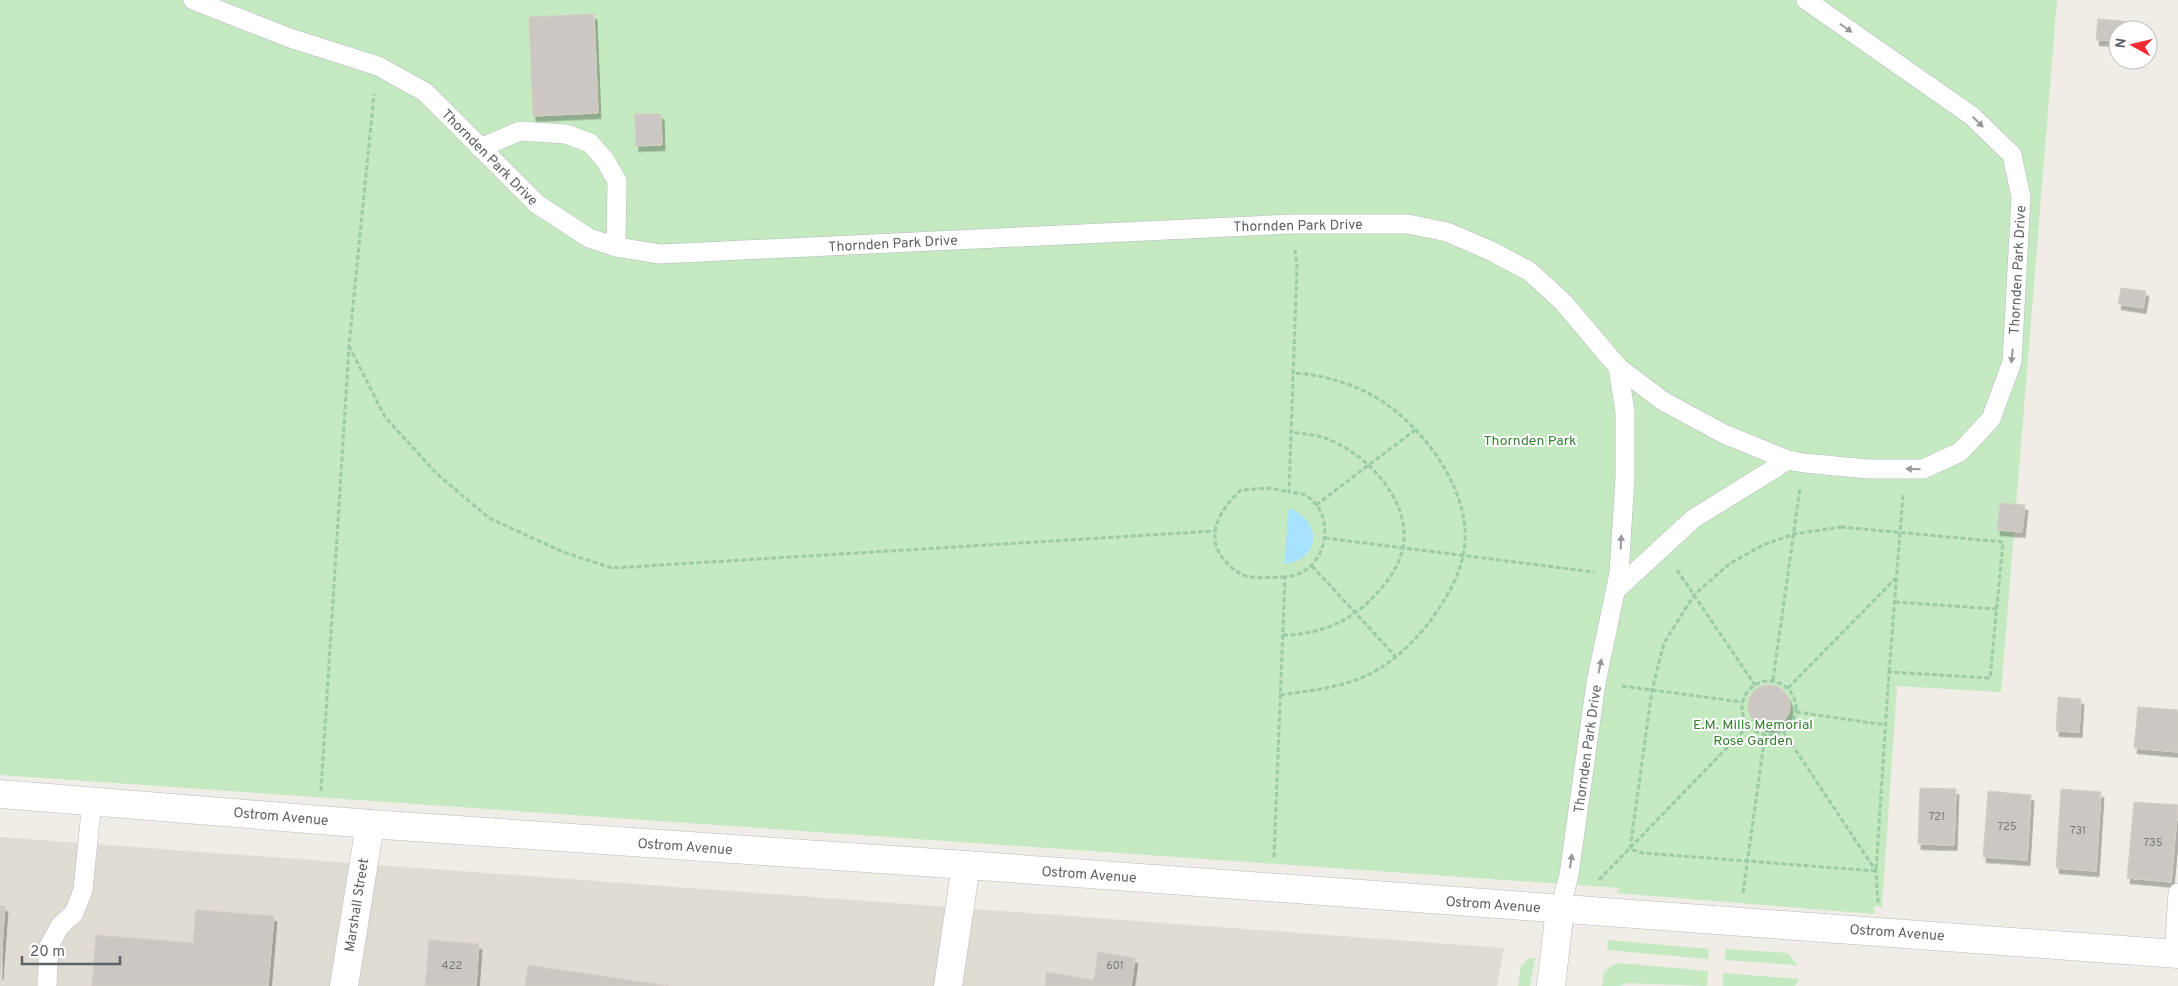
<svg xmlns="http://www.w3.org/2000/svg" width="2178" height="986" font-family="Overpass,sans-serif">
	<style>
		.education { fill: #e0dcd4 }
		.green { fill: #c5e9c1 }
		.water { fill: #a7e2ff }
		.building { fill: #cbc7c3; stroke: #d5cec4; filter: url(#shadow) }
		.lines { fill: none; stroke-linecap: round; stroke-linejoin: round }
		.service-casing { stroke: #b6b9bd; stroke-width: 20 }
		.minor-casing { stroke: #b6b9bd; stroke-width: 29 }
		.tertiary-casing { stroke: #b6b9bd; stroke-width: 29 }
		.path { stroke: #9bcca5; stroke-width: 3; stroke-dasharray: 5 2.5; stroke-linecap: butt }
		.service { stroke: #fff; stroke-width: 19 }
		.minor { stroke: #fff; stroke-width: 28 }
		.tertiary { stroke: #fff; stroke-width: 28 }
		.oneway { fill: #96999c }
		.labels { text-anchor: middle; stroke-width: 4; stroke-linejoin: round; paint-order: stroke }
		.number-label { font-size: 11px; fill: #787b7e }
		.street-label { font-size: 14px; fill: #5d6267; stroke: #fff }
		.park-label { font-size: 14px; fill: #358230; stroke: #fff }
	</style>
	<defs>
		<filter id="shadow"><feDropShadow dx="3" dy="5.5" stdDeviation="0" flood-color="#0004"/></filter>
	</defs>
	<rect width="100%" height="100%" fill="#f0ede6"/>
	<!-- education -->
	<polygon class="education" points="0,837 1504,948 1497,986 0,986"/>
	<!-- green -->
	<g class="green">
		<polygon points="0,0 2057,0 2001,692 1897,686 1882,907 1874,906 1874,914 1616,893 1620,888 0,775"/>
		<polygon points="1608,940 1709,949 1708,959 1607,950"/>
		<polygon points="1726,949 1788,953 1797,965 1724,960"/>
		<polygon points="1528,958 1535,958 1530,986 1518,986 1521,966"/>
		<polygon points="1620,963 1708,971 1707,986 1628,983 1619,986 1602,986 1604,973 1612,965"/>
		<polygon points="1723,973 1799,979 1795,986 1723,986"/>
	</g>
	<!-- water -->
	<path class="water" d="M1289 508C1323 521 1321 560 1284 564Z"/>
	<!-- building -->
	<g class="building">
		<polygon points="594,14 598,113 533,116 529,17"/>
		<polygon points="2098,19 2132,22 2132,30 2118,30 2118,41 2096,40"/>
		<polygon points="635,114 661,114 662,145 636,146"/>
		<polygon points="2121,288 2146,291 2143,308 2118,304"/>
		<polygon points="2000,503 2025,505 2022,532 1997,530"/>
		<circle cx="1769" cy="706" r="21"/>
		<polygon points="2058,697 2081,699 2079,732 2056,731"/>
		<polygon points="2138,707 2178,710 2178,752 2134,748"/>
		<polygon points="1920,788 1956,789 1954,845 1918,844"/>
		<polygon points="2061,789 2101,792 2096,871 2056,868"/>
		<polygon points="1988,791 2031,795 2027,860 1983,857"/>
		<polygon points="2134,802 2178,805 2171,882 2127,878"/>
		<polygon points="0,906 5,906 0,974"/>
		<polygon points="196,910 274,916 268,986 92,986 96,935 193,943"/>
		<polygon points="429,940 479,944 476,986 425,986"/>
		<polygon points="1098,952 1135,958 1131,986 1045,986 1047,972 1094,980"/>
		<polygon points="528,965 669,986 525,986"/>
	</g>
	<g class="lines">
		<defs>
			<g id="service">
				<polyline points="193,0 290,38 378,66 425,92 537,204 589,238 616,247 660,254 1293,224 1408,224 1447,232 1491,251 1529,271 1563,302 1618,367 1663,401 1724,434 1788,460 1804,463 1868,469 1923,469 1960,452 1991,419 2012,362 2021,197 2012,155 1972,116 1806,0"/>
				<polyline points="480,148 520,131 566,134 590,143 605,160 617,181 616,247"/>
				<polyline points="1616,590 1693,519 1788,460"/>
				<polyline points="1560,909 1569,875 1596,683 1619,573 1625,478 1625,412 1618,367"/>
				<polyline points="2174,954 2178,893"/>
				<polyline points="47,986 49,946 60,926 74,913 83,890 92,801"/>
			</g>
			<g id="minor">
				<polyline points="344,986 370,824"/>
				<polyline points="1551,986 1560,909"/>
			</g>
			<g id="tertiary">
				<polyline points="0,794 370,824 966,865 2178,954"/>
				<polyline points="948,986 966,865"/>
			</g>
		</defs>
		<!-- service casing -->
		<use href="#service" class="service-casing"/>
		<!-- minor casing -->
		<use href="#minor" class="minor-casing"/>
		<!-- tertiary casing -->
		<use href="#tertiary" class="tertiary-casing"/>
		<!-- path -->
		<g class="path">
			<polyline points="349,346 385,417 437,474 489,518 563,552 612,568 1215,531"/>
			<polyline points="1316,505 1415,430"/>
			<polygon points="1841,527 2003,542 1990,678 1889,672 1876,871 1643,853 1630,849 1652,690 1664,643 1694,595 1729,564 1763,545 1794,534"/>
			<polyline points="1325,538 1594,572"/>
			<polyline points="1312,566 1396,657"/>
			<polyline points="1677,570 1755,685"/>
			<path d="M1285 577C1273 577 1259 579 1246 576 1238 573 1232 569 1227 563 1202 538 1220 509 1241 490L1270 488 1289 492"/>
			<polyline points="1895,602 1997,609"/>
			<path d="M1283 635C1319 635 1353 621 1377 593 1389 580 1399 566 1403 548 1412 500 1366 453 1325 438 1314 434 1302 434 1291 432"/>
			<polyline points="1889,672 1903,495"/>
			<polyline points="1773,680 1800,488"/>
			<circle cx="1769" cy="708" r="27"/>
			<polyline points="1622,686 1742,702"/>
			<polyline points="1788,688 1896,578"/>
			<path d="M1280 695C1308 691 1336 688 1361 678 1390 666 1415 642 1433 617 1451 592 1467 563 1465 530 1462 475 1411 412 1362 390 1340 380 1316 374 1292 373"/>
			<polyline points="1796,712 1886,725"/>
			<polyline points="1783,731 1876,871 1878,903"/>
			<polyline points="321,791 349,346 374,94"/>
			<path d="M1274 857 1285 577C1326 575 1340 515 1305 495 1301 493 1294 493 1289 492L1297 267 1295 250"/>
			<polyline points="1599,880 1748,726"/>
			<polyline points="1743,893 1765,735"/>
		</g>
		<!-- service -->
		<use href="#service" class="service"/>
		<!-- minor -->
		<use href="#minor" class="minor"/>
		<!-- tertiary -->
		<use href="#tertiary" class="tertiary"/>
	</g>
	<!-- one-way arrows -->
	<defs><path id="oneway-solid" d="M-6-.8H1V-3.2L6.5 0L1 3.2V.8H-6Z" transform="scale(1.25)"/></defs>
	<g class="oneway">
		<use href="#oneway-solid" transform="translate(1846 28) rotate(35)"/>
		<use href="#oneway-solid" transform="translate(1978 122) rotate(45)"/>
		<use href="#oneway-solid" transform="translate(2012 356) rotate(96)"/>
		<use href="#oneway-solid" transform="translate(1913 469) rotate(-179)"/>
		<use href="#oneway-solid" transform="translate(1621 542) rotate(-87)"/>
		<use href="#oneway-solid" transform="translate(1600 666) rotate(-78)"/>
		<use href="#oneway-solid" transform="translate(1571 861) rotate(-82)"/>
	</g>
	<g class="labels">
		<!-- number labels -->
		<g class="number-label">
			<text x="1937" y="820">721</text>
			<text x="2007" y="830">725</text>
			<text x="2078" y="834">731</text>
			<text x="2153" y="846">735</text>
			<text x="452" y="969">422</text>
			<text x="1115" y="969">601</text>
		</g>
		<!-- street labels -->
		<g class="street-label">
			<text transform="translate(490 157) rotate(45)" y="5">Thornden Park Drive</text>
			<text transform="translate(1298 225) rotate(-1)" y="5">Thornden Park Drive</text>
			<text transform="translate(893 243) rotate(-3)" y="5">Thornden Park Drive</text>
			<text transform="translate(2017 270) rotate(-87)" y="5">Thornden Park Drive</text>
			<text transform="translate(1587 749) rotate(-82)" y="5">Thornden Park Drive</text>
			<text transform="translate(281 816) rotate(5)" y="5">Ostrom Avenue</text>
			<text transform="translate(685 846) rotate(4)" y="5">Ostrom Avenue</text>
			<text transform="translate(1089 874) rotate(4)" y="5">Ostrom Avenue</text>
			<text transform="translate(1493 904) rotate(4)" y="5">Ostrom Avenue</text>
			<text transform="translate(356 905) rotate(-81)" y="5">Marshall Street</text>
			<text transform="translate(1897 932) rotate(4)" y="5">Ostrom Avenue</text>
		</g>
		<!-- park labels -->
		<g class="park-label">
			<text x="1530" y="445">Thornden Park</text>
			<text x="1753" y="729">E.M. Mills Memorial<tspan x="1753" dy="16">Rose Garden</tspan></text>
		</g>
	</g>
	<!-- north arrow -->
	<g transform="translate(2133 45) rotate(278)"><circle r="24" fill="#ffffff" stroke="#bec0c2"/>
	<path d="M0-4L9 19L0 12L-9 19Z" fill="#f12b30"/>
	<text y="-8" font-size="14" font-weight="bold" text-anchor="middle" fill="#5d6267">N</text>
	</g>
	<!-- scale -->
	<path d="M22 956v8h98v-8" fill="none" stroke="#5d6267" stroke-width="2.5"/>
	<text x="30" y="956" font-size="15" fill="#5d6267" stroke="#ffffff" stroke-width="4" paint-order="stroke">20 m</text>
</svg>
